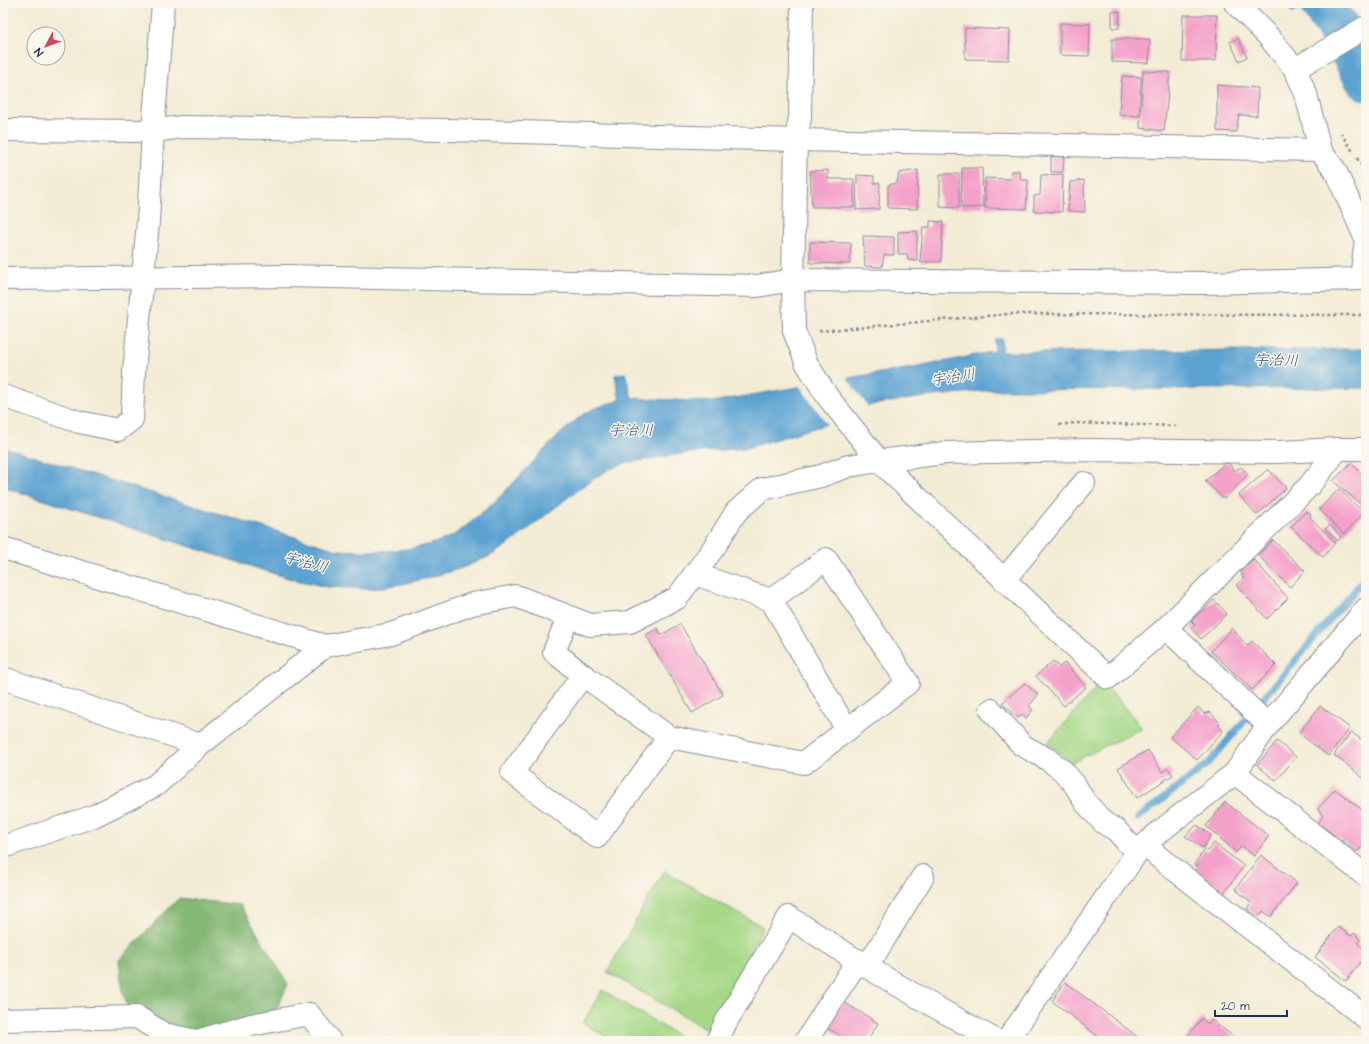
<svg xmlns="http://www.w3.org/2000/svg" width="1369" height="1044" font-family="'Architects Daughter','Klee One',sans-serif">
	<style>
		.green { fill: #a6d887; stroke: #608472 }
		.forest { fill: #84b874; stroke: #507469 }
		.water { fill: #5ba3d1; stroke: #3b6998 }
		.pier { fill: #f3ecd5 }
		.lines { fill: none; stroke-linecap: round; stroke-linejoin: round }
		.stream { stroke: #5ba3d1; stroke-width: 7 }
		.river { stroke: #5ba3d1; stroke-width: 43 }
		.building { fill: #f4a1ca }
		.minor-casing { stroke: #878e9a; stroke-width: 24 }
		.path { stroke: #878e9a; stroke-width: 2.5; stroke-dasharray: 3 3; stroke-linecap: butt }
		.minor { stroke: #fff; stroke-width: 22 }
		.labels { text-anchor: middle; stroke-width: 3; stroke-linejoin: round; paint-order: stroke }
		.water-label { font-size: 15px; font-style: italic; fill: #315886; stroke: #fbf7ec }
	</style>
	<rect width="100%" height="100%" fill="#fbf7ec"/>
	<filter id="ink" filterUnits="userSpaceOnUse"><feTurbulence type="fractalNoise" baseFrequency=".025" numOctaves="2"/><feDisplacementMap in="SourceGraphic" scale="8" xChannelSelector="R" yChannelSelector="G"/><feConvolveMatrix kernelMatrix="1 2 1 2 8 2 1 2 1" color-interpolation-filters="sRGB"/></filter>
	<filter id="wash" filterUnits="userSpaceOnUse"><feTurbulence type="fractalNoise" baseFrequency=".012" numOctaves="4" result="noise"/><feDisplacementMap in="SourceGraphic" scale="16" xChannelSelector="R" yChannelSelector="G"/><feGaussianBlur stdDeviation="0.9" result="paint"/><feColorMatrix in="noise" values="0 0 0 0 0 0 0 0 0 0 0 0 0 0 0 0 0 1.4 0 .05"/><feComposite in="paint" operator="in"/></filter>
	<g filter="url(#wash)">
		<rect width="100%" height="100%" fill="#f3ecd5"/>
		<!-- green -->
		<g class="green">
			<polygon points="1102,681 1142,728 1071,763 1047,743"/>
			<polygon points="664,871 763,927 708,1030 607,972"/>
			<polygon points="602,990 687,1041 614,1041 583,1023"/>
		</g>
		<!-- forest -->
		<polygon class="forest" points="179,898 240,905 288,984 276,1010 189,1038 131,1017 123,992 119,960"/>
		<!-- water -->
		<path class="water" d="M995 339H1002V352L1366 349V388L993 390 924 397 871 405 824 425 746 448 686 453 625 463 609 469 580 488 513 541 490 556 462 568 428 578 402 584 370 589 327 587 291 579 3 487V447L337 550C375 552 414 553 450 537 459 533 467 525 474 519 514 489 542 446 581 416 592 408 608 404 620 400L615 375 625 373 632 398 712 402 854 377 919 367 995 351Z"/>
		<!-- pier -->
		<polygon class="pier" points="846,377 869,408 828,425 799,385"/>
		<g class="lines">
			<!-- stream -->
			<g class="stream">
				<polyline points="1293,9 1302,3"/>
				<polyline points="1138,818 1208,764 1366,577"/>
			</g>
			<!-- river -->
			<polyline class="river" points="1321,3 1337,26 1366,79"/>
		</g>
		<g id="blocks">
			<!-- building -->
			<g class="building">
				<polygon points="1112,11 1120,12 1119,28 1112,28"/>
				<polygon points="1183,15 1217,15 1216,61 1182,61"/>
				<polygon points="1060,23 1090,24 1089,56 1060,55"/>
				<polygon points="965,28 1010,30 1009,60 965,59"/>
				<polygon points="1238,38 1247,57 1239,61 1230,42"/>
				<polygon points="1112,39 1150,39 1149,63 1112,62"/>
				<polygon points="1143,71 1170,72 1164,131 1140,128"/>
				<polygon points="1122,76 1141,77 1139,116 1119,115"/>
				<polygon points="1217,85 1258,88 1257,116 1239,115 1236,132 1217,131"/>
				<polygon points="1051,156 1064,157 1063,172 1051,172"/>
				<polygon points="962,168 982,168 983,207 961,208"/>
				<polygon points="828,170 828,179 854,179 854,207 812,207 810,171"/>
				<polygon points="918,170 917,209 888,208 888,185 897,183 899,173"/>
				<polygon points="1011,171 1019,171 1021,180 1028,180 1026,209 985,208 985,178 1010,179"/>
				<polygon points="940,174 959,174 959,208 940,207"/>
				<polygon points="1063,174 1062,212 1034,211 1034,196 1040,195 1041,175"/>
				<polygon points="857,175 874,176 874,183 880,183 879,209 856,210"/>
				<polygon points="1084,180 1085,212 1068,211 1070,182"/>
				<polygon points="930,221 943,222 941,262 920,262 923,227 930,227"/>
				<polygon points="917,231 917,261 908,260 907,254 898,254 898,232"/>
				<polygon points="863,236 894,237 894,255 884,255 882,267 865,266"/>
				<polygon points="810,242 851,243 850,264 810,263"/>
				<polygon points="1229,463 1234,471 1241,467 1248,474 1224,499 1205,481 1224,464"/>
				<polygon points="1351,463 1366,478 1366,505 1364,507 1333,481"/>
				<polygon points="1268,469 1286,488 1257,515 1239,495"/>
				<polygon points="1339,489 1364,513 1344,534 1319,509"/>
				<polygon points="1306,511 1311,514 1310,517 1335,543 1323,557 1291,527"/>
				<polygon points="1330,525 1341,537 1338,541 1325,529"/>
				<polygon points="1273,540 1305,571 1290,587 1258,555"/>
				<polygon points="1253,559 1288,598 1267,619 1236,585 1243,579 1241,571"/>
				<polygon points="1214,600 1227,614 1201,639 1191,628 1195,625 1191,621"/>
				<polygon points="680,624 723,695 692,713 646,635 658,628 661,635"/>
				<polygon points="1232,628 1247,646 1252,641 1276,665 1252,690 1211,651"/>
				<polygon points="1053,661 1059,667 1065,663 1086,687 1064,706 1036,676"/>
				<polygon points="1025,683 1038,695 1029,706 1033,710 1026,718 1022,714 1018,718 1002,703"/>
				<polygon points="1320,706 1350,728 1328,756 1299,733"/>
				<polygon points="1198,707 1204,714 1210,712 1220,723 1218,725 1223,731 1197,760 1170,737"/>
				<polygon points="1351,732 1366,743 1366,780 1334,755"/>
				<polygon points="1277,741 1296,757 1276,781 1257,765"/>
				<polygon points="1148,750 1162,772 1168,768 1173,775 1137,798 1118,768"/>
				<polygon points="1335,789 1366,813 1366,842 1357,852 1318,823 1323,816 1318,809"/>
				<polygon points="1225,802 1269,836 1254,856 1242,846 1236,852 1206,826"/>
				<polygon points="1197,825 1211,835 1203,848 1185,836"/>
				<polygon points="1214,843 1244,866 1223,894 1194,872 1198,866 1194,864 1205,849 1207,851"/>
				<polygon points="1261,855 1297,883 1271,917 1263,911 1258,917 1247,909 1251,902 1235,889"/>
				<polygon points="1338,927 1351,936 1355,933 1360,940 1357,943 1366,950 1366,955 1346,981 1315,957"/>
				<polygon points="1065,982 1143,1041 1104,1041 1052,1001"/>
				<polygon points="842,1001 878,1023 867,1041 848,1041 826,1027"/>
				<polygon points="1202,1018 1208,1024 1212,1020 1239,1041 1184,1041"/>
			</g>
		</g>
	</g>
	<g filter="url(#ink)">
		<use href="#blocks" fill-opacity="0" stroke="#878e9a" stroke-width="1"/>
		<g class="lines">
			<defs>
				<g id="minor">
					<polyline points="802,3 800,117 796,140 793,280 794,331 807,364 827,396 879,461 1108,678 1166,628 1268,725"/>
					<polyline points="1295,69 1366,27"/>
					<polyline points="3,130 153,131 182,127 450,130 796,140 1320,150"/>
					<polyline points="3,279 285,276 757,286 793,280 1204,283 1361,279 1366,239 1335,170 1320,150 1306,94 1295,69 1268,36 1235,3"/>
					<polyline points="3,396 79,422 118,430 132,419 134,372 148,222 153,131 163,3"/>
					<polyline points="3,548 325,646"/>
					<polyline points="1004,580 1084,483"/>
					<polyline points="771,600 847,730"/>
					<polyline points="568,617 554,652 583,675 512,773 597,837 669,737 804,763 908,683 826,559 771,600 695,574"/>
					<polyline points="1166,628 1310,485 1338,449"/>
					<polyline points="583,675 669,737"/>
					<polyline points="3,678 200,745"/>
					<polyline points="991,710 1022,745 1047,759 1063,771 1075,785 1085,802 1104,823 1116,830 1128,843 1138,851"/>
					<polyline points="1235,773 1366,876"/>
					<polyline points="1145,845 1161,859 1366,1018"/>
					<polyline points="3,847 94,816 156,785 200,745 325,646 391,634 472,604 516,596 590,625 630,622 677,598 715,546 736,512 762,489 821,476 848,466 879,461 945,453 1087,450 1279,452 1338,449 1366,449"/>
					<polyline points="867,967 923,876"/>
					<polyline points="3,1020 137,1017 164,1034 196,1041"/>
					<polyline points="197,1041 251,1025 309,1014 330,1041"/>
					<polyline points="717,1041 726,1022 789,917 867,967 930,1004 997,1041"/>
					<polyline points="806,1041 858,960"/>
					<polyline points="1007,1041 1138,851 1158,833 1235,773 1268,725 1366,609"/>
				</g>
			</defs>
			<!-- minor casing -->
			<use href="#minor" class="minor-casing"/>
			<!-- path -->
			<g class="path">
				<polyline points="1271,7 1277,3"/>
				<polyline points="1341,133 1354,153"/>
				<polyline points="1357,158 1366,173"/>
				<polyline points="819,331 1008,314 1366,315"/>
				<polyline points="1059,425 1076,423 1178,426"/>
			</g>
			<!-- minor -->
			<use href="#minor" class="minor"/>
		</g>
	</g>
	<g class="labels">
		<!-- water labels -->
		<g class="water-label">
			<text transform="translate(1276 360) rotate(1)" y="5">宇治川</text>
			<text transform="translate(953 377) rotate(-9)" y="5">宇治川</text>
			<text x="631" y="435">宇治川</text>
			<text transform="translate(306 562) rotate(15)" y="5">宇治川</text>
		</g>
	</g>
	<!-- margin -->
	<rect width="1369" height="1044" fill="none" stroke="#fbf7ec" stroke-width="16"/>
	<!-- north arrow -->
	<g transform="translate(46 46) rotate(229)"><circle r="19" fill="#fbf7ec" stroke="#a1a7b3"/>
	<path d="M0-3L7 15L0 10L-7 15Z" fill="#d1495b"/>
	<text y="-6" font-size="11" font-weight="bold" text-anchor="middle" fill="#1b2f5e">N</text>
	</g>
	<!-- scale -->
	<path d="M1215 1010v6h72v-6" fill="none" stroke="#1b2f5e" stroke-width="2"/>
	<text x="1221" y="1010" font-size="12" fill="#1b2f5e" stroke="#fbf7ec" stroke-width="3" paint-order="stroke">20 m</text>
</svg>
